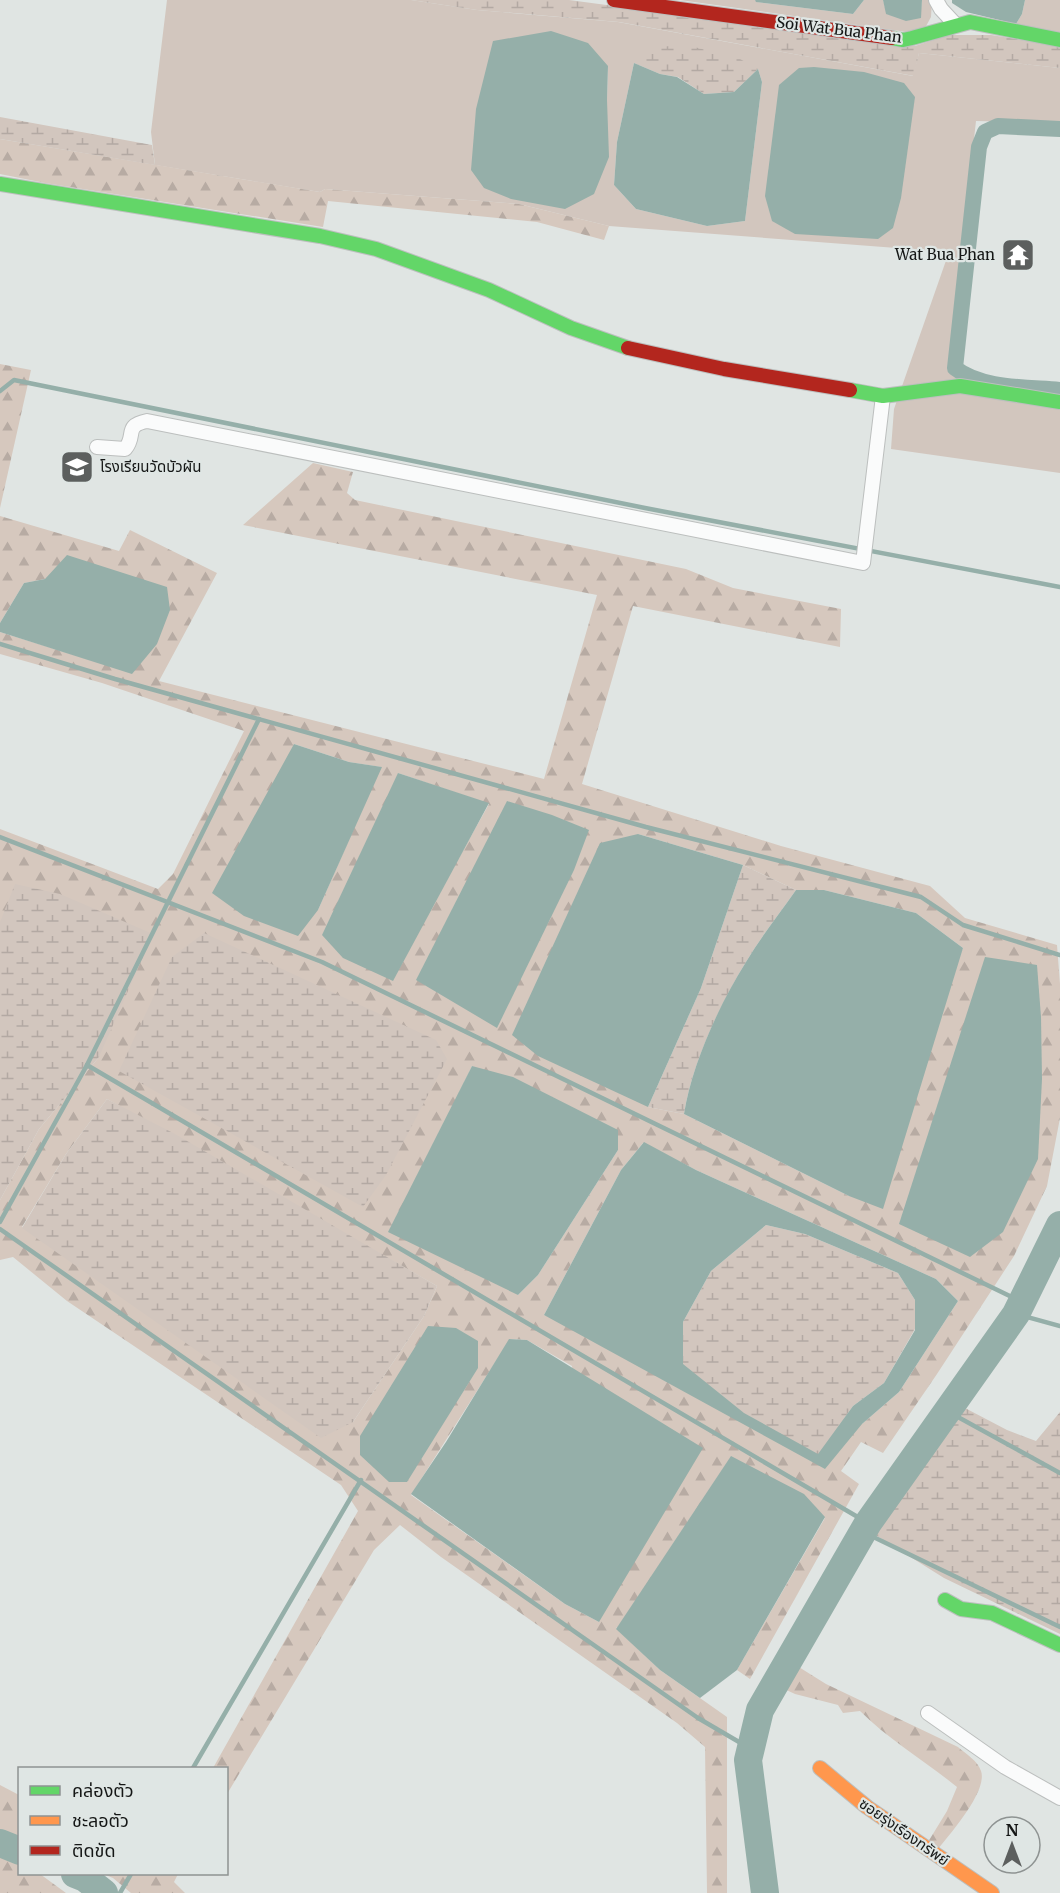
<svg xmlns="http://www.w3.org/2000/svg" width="1060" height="1893" font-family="Merriweather,'Noto Sans Thai',serif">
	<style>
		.green { fill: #d2c6be; fill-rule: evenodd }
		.forest { fill: url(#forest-firs); fill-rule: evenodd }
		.wetland { fill: url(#wetland-marsh) }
		.water { fill: #95afa9; fill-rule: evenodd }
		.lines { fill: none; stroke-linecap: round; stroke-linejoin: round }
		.stream { stroke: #95afa9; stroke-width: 4.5 }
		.canal { stroke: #95afa9; stroke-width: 16 }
		.river { stroke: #95afa9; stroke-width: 28 }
		.street-casing { stroke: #bcbfbe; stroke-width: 16 }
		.fast-casing { stroke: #bcbfbe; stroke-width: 16 }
		.slow-casing { stroke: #bcbfbe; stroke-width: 16 }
		.jam-casing { stroke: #bcbfbe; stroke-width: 16 }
		.street { stroke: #fafbfb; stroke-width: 14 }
		.fast { stroke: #63d668; stroke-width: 14 }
		.slow { stroke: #ff974d; stroke-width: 14 }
		.jam { stroke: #b3261e; stroke-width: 14 }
		.labels { text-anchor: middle; stroke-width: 4.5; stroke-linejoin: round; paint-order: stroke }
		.street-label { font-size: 15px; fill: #151716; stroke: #dfe6e4 }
		.poi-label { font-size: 15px; fill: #151716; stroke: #dfe6e4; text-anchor: end }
	</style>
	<defs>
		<pattern id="forest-firs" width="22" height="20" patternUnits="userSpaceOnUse" patternTransform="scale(1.5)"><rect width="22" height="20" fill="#d6c8be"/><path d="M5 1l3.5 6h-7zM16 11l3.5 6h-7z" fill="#b7aba3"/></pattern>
		<pattern id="wetland-marsh" width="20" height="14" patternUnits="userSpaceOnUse" patternTransform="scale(1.5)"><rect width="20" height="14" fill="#d2c6be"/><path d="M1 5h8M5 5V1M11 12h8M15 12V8" fill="none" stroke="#b3a9a3"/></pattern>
	</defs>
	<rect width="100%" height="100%" fill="#e0e5e3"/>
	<!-- green -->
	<g class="green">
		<path d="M167 0H411L477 10 618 22 913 76 919 53 1060 68V123L976 121 948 370 964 367 972 380 1060 395V473L891 449 894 409 949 252 609 226 519 204 325 189 320 192 155 165 151 132ZM634 63 758 69 762 82 745 221 707 226 636 209 614 185 617 142ZM608 66 607 100 471 170Z"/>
		<polygon points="680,0 755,0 757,2 853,14 864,0 883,0 887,14 920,18 922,0 932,0 931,17 925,28 907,32"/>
		<polygon points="1025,0 1060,0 1060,33 1016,24 1022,14"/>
	</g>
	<!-- forest -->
	<g class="forest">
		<polygon points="0,139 320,192 325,189 519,204 609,226 604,240 537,222 328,201 323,227 45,183 0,174"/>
		<polygon points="0,364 31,370 0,508"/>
		<path d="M313 463 353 472 347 493 355 500 686 569 733 588 841 609 840 647 633 606 582 784 781 846 930 886 965 918 1057 945 1060 984V1118L1047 1186 1014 1256 937 1374 883 1453 861 1442 841 1471 859 1484 750 1679 737 1670 825 1518 616 1628 660 1670 727 1717V1893H707L705 1747 677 1723 441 1557 400 1525 374 1550 227 1794 226 1768H213L358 1511 341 1485 67 1301 13 1257 0 1260V1200L39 1129 99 1057 0 922V829L158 889 173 874 244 731 102 683 0 654V632L132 673 45 579 24 583 0 623V516L119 551 130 530 217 573 159 681 544 779 597 595 243 525ZM294 744 349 762 381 767 318 910ZM398 773 489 804 443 886ZM638 834 743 865 796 890H824L916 913 963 948 849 1196 684 1114 648 1107ZM472 1066 618 1150 538 1275 518 1295 448 1116ZM107 1099 437 1286 424 1316 353 1422 22 1227 66 1154ZM643 1143 696 1170 936 1279 958 1301 899 1392 862 1424 544 1315 621 1170ZM510 1339 527 1340 572 1366 599 1622 565 1604 411 1495Z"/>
		<path d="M794 1664 826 1684 958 1747C966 1754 978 1761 981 1771 988 1791 950 1834 938 1849L928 1842 947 1811 957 1787C925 1761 889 1740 860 1711L843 1713 838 1705 795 1694 780 1687Z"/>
		<polygon points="0,1785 19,1795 19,1836 0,1833"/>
		<polygon points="0,1857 19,1859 20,1874 40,1874 66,1893 0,1893"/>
		<polygon points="103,1874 178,1874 174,1882 185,1893 131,1893 113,1878"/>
	</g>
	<!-- wetland -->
	<g class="wetland">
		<polygon points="411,0 569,0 915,46 949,35 991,35 1060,46 1060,68 919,53 914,76 619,22 477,10"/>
		<polygon points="683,44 740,59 758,69 734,92 704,94 678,77 660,74 634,63 649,49"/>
		<polygon points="0,117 152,145 155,165 0,139"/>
		<path d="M743 865 796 890C779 914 761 937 746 962 719 1006 692 1064 684 1114L648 1107 701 988Z"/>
		<polygon points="15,884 60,894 153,934 99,1057 39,1129 0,1200 0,922"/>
		<polygon points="204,933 436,1040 447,1059 386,1175 363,1207 119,1071 172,957"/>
		<polygon points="107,1099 175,1134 437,1286 424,1316 353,1422 321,1438 22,1228 66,1154"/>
		<polygon points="766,1225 805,1234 898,1273 915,1300 915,1329 884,1383 853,1406 818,1455 744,1413 683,1365 683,1322 711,1271"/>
		<polygon points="965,1408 1007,1430 1036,1441 1060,1412 1060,1634 944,1578 869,1531 954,1425"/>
	</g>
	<!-- water -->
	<g class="water">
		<polygon points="755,0 864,0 853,14 756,2"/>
		<polygon points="883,0 922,0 921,18 906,21 886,14"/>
		<polygon points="952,0 1025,0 1022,14 1016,24 966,12 952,3"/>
		<polygon points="551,31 588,43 608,66 607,100 609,157 594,194 565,209 511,199 484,188 471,170 476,109 493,41"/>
		<polygon points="634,63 660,74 677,77 704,94 734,92 758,69 762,82 745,221 707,226 636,209 614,185 617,142"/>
		<polygon points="814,67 864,72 904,83 915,97 901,198 893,228 878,239 795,234 772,221 765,196 779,85 799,68"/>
		<polygon points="67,555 167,587 170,610 157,644 132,674 0,632 0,623 24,583 45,579"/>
		<polygon points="294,744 349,762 382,767 318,910 298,936 244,916 212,893"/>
		<polygon points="398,773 489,803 393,981 343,958 322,935"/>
		<polygon points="507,801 552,815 589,830 574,870 497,1028 416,980"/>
		<polygon points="638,834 743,865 701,988 648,1107 538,1056 512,1035 600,843"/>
		<path d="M796 890H824L916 913 963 948 883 1209 849 1196 684 1114C692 1064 719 1005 746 962 761 937 779 914 796 890Z"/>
		<polygon points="985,957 1037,965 1041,1017 1042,1079 1038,1159 1003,1232 970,1257 899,1224"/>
		<polygon points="472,1066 513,1077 618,1130 618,1150 538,1275 518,1295 388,1232"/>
		<path d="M644 1142 696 1170 936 1279 958 1301 899 1392 862 1424 825 1469 544 1315 621 1170ZM766 1225 805 1234 898 1273 915 1300V1330L884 1383 853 1406 818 1454 744 1413 683 1364V1322L711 1271Z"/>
		<polygon points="428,1326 456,1328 478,1341 478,1368 407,1482 389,1482 360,1455 360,1436"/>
		<polygon points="509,1339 527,1340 703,1448 599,1622 565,1604 411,1494 446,1442"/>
		<polygon points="731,1456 804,1494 825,1517 737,1670 700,1698 660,1670 616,1629"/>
	</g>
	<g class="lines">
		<!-- stream -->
		<g class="stream">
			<polyline points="0,391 14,380 645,508 1060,587"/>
			<polyline points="0,644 115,679 646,827 921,897 963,925 1060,955"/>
			<polyline points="0,837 322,962 1022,1302"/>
			<polyline points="87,1065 868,1523"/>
			<polyline points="0,1222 87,1065 259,719"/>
			<polyline points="0,1229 698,1718 751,1749"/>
			<polyline points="1016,1314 1060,1326"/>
			<polyline points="947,1411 1060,1473"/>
			<polyline points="863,1532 1060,1627"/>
			<polyline points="193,1768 361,1480"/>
			<polyline points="120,1893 131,1874"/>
		</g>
		<!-- canal -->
		<path class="canal" d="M1060 129 998 126 985 132 979 147 955 368C981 389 1028 387 1060 390"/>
		<!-- river -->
		<g class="river">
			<polyline points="0,1843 20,1851"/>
			<polyline points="75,1874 85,1878 104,1893"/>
			<polyline points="765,1893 748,1760 760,1710 868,1523 1016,1314 1060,1225"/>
		</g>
		<defs>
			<g id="street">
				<polyline points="936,0 941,9 955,24"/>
				<path d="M97 447 125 449C137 435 123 426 147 421L863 563 883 396"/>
				<polyline points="928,1713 1005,1767 1060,1798"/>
			</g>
			<g id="fast">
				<polyline points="892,38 903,40 912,38 970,22 1060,40"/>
				<polyline points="0,184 320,236 376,249 489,290 571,328 628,348"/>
				<polyline points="850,390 883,396 960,386 1060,402"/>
				<polyline points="945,1600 961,1609 992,1613 1060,1645"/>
			</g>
			<polyline id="slow" points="820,1768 867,1807 992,1893"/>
			<g id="jam">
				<polyline points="614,0 892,38"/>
				<polyline points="628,348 724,369 850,390"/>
			</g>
		</defs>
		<!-- street casing -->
		<use href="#street" class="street-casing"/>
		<!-- fast casing -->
		<use href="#fast" class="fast-casing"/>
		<!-- slow casing -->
		<use href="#slow" class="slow-casing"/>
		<!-- jam casing -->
		<use href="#jam" class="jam-casing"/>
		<!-- street -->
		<use href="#street" class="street"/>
		<!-- fast -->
		<use href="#fast" class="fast"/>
		<!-- slow -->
		<use href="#slow" class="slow"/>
		<!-- jam -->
		<use href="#jam" class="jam"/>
	</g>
	<!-- icons -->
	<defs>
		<symbol id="temple-square" viewBox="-11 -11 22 22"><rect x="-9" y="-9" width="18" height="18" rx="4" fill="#5c5f5e" stroke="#dfe6e4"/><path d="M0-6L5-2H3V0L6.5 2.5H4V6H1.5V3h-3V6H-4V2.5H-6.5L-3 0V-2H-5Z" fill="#fff"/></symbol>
		<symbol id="school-square" viewBox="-11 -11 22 22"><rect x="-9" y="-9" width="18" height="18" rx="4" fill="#5c5f5e" stroke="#dfe6e4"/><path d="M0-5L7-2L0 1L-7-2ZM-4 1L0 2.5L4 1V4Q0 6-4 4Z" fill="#fff"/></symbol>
	</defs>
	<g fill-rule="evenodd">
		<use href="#temple-square" x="999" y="236" width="38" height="38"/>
		<use href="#school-square" x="58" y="448" width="38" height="38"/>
	</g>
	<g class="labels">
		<!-- street labels -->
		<g class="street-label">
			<text transform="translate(839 30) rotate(7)" y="5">Soi Wat Bua Phan</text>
			<text transform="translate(904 1832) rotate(35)" y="5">ซอยรุ่งเรืองทรัพย์</text>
		</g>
		<!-- poi labels -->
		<g class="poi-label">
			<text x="995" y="260">Wat Bua Phan</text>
			<text x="100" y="472" text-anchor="start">โรงเรียนวัดบัวผัน</text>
		</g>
	</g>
	<!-- legend -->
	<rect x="18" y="1767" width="210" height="108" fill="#dfe6e4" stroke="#8e9392" stroke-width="1.5"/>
	<rect x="30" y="1786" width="30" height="9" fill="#63d668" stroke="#8e9392" stroke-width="1.5"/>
	<text x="72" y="1797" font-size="18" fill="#151716">คล่องตัว</text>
	<rect x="30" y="1816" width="30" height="9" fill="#ff974d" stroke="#8e9392" stroke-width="1.5"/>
	<text x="72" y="1827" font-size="18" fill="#151716">ชะลอตัว</text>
	<rect x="30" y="1846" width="30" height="9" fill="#b3261e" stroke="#8e9392" stroke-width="1.5"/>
	<text x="72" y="1857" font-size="18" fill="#151716">ติดขัด</text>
	<!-- north arrow -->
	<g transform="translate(1012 1845)"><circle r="28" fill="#dfe6e4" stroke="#8e9392" stroke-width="1.5"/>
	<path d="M0-4.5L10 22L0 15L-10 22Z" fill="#5c5f5e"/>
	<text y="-9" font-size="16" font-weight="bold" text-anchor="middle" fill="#151716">N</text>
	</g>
</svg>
